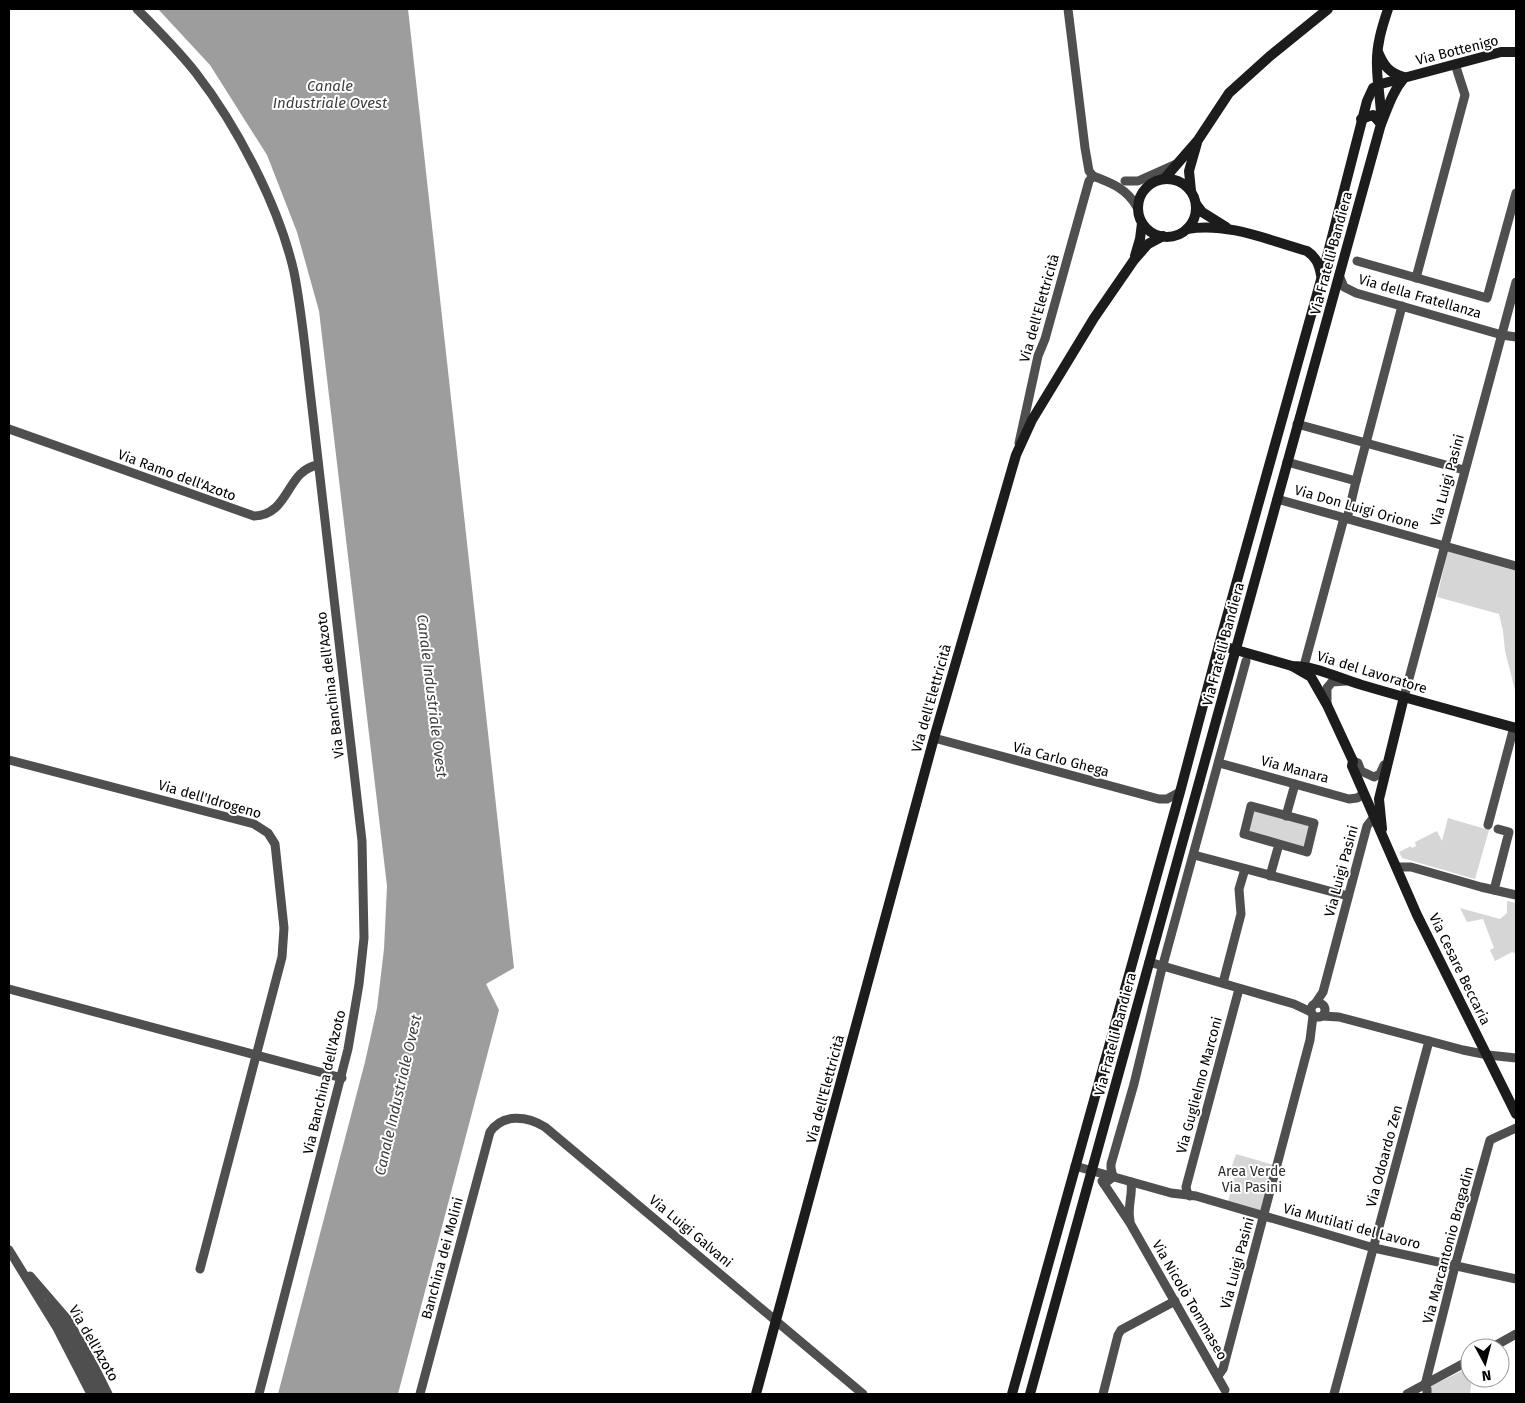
<svg xmlns="http://www.w3.org/2000/svg" width="1525" height="1403" font-family="'Fira Sans',sans-serif">
	<style>
		.green { fill: #d6d6d6 }
		.water { fill: #9d9d9d }
		.lines { fill: none; stroke-linecap: round; stroke-linejoin: round }
		.street { stroke: #4f4f4f; stroke-width: 9 }
		.secondary { stroke: #1c1c1c; stroke-width: 10 }
		.labels { text-anchor: middle; stroke-width: 4; stroke-linejoin: round; paint-order: stroke }
		.street-label { font-size: 14px; fill: #000; stroke: #fff }
		.park-label { font-size: 14px; fill: #2d2d2d; stroke: #fff }
		.water-label { font-size: 15px; font-style: italic; fill: #3e3e3e; stroke: #fff }
	</style>
	<rect width="100%" height="100%" fill="#fff"/>
	<!-- green -->
	<g class="green">
		<polygon points="1448,551 1516,569 1516,694 1505,651 1503,631 1499,614 1437,597"/>
		<polygon points="1253,811 1310,826 1305,847 1248,832"/>
		<polygon points="1448,818 1489,830 1475,879 1402,858 1399,852 1411,846 1412,848 1416,846 1415,842 1437,831 1442,841"/>
		<polygon points="1507,901 1516,903 1516,954 1512,952 1495,961 1490,950 1494,948 1483,919 1467,922 1460,908 1500,919 1507,913"/>
		<polygon points="1236,1154 1274,1165 1261,1212 1228,1202 1234,1177 1229,1175"/>
		<polygon points="1470,1367 1470,1378 1472,1378 1470,1394 1430,1394 1431,1386"/>
	</g>
	<!-- water -->
	<polygon class="water" points="158,9 408,9 514,968 486,984 499,1010 398,1394 278,1394 365,1062 377,1008 384,949 387,886 319,311 297,232 267,155 210,65"/>
	<g class="lines">
		<!-- street -->
		<g class="street">
			<path d="M137 9C157 29 178 50 196 73 237 126 279 206 294 272 299 297 302 322 305 347L362 841 364 938 359 984 348 1049 259 1394"/>
			<polyline points="1068,9 1085,148 1089,171 1093,176"/>
			<path d="M1093 176C1112 183 1127 189 1137 207"/>
			<polyline points="1125,181 1138,181 1176,164"/>
			<polyline points="1357,261 1487,298 1516,193"/>
			<polyline points="1339,275 1344,287 1356,293 1502,335 1516,337"/>
			<polyline points="1416,278 1465,95 1455,64"/>
			<polyline points="1297,424 1464,470"/>
			<path d="M9 429 254 516C290 515 286 470 318 465"/>
			<polyline points="1019,443 1038,356 1045,339 1089,181 1093,176"/>
			<polyline points="1287,462 1356,481 1347,519"/>
			<polyline points="1356,481 1402,306"/>
			<polyline points="1277,499 1516,566"/>
			<polyline points="1304,666 1344,518"/>
			<polyline points="1404,697 1516,282"/>
			<polyline points="1327,705 1327,688 1332,682 1346,681"/>
			<polyline points="934,738 1159,799 1167,799 1180,792"/>
			<polyline points="9,760 254,824 268,833 275,844 284,928 282,957 200,1269"/>
			<polyline points="1353,761 1358,763 1361,771 1374,777 1380,774 1384,765"/>
			<polyline points="1219,763 1349,799 1357,798 1364,794"/>
			<polyline points="1286,816 1295,784"/>
			<polyline points="1488,825 1514,727"/>
			<polyline points="1194,855 1348,896"/>
			<polyline points="1396,867 1411,867 1481,887 1516,895"/>
			<polyline points="1270,876 1279,844 1307,852 1314,823 1251,806 1244,834 1279,844"/>
			<polyline points="1494,890 1509,832 1498,829"/>
			<polyline points="1149,962 1294,1004 1311,1012"/>
			<polyline points="1223,983 1241,914 1239,889 1245,869"/>
			<polyline points="9,989 342,1078"/>
			<circle cx="1318" cy="1010" r="7"/>
			<polyline points="1315,1004 1323,992 1367,826 1374,817"/>
			<polyline points="1322,1016 1339,1017 1463,1050 1488,1055 1516,1058"/>
			<polyline points="1075,1166 1171,1193 1196,1196 1374,1248 1516,1279"/>
			<polyline points="1102,1181 1130,1223 1225,1390"/>
			<polyline points="1104,1184 1113,1177 1111,1168 1111,1164 1134,1084 1161,972 1246,661"/>
			<polyline points="1190,1196 1187,1192 1186,1187 1239,989"/>
			<path d="M1130 1221C1127 1206 1133 1196 1131 1182"/>
			<polyline points="9,1250 57,1328 91,1394"/>
			<polyline points="30,1276 68,1320 94,1366 108,1394"/>
			<polyline points="49,1305 62,1323 100,1394"/>
			<polyline points="1491,1348 1516,1334"/>
			<polyline points="1218,1376 1223,1369 1310,1040 1313,1016"/>
			<path d="M420 1394 490 1132C503 1113 527 1116 545 1127L863 1394"/>
			<polyline points="1103,1394 1118,1335 1121,1330 1175,1301"/>
			<polyline points="1334,1394 1429,1041"/>
			<polyline points="1407,1394 1470,1360"/>
			<polyline points="1427,1394 1427,1389 1425,1385 1455,1266 1490,1140 1516,1128"/>
		</g>
		<!-- secondary -->
		<g class="secondary">
			<path d="M1378 52C1384 66 1389 73 1404 77"/>
			<path d="M1361 119 1373 115 1381 124C1388 107 1393 91 1404 78"/>
			<polyline points="1165,178 1198,140 1229,93 1270,56 1328,9"/>
			<circle cx="1167" cy="208" r="29"/>
			<polyline points="1191,191 1189,171 1197,143"/>
			<polyline points="1196,204 1202,212 1226,227"/>
			<path d="M1187 229C1228 222 1268 240 1307 251 1316 257 1319 264 1321 275"/>
			<polyline points="1135,256 1140,239 1142,223"/>
			<path d="M1219 645 1292 666C1316 666 1338 678 1362 685 1413 700 1465 714 1516 728"/>
			<polyline points="1292,666 1311,677 1327,705 1353,761 1352,766 1417,915 1516,1114"/>
			<polyline points="1382,829 1379,799 1404,697"/>
			<polyline points="756,1394 934,738 1016,455 1032,420 1094,318 1134,260 1148,244 1163,236"/>
			<polyline points="1012,1394 1180,792 1219,645 1322,276 1367,101 1373,88 1381,84 1501,52 1516,52"/>
			<path d="M1030 1394 1381 124C1382 104 1377 85 1377 66 1376 46 1382 27 1388 9"/>
		</g>
	</g>
	<g class="labels">
		<!-- street labels -->
		<g class="street-label">
			<text transform="translate(1457 50) rotate(-14)" y="5">Via Bottenigo</text>
			<text transform="translate(1331 253) rotate(-75)" y="5">Via Fratelli Bandiera</text>
			<text transform="translate(1420 296) rotate(16)" y="5">Via della Fratellanza</text>
			<text transform="translate(1039 308) rotate(-74)" y="5">Via dell'Elettricità</text>
			<text transform="translate(177 475) rotate(20)" y="5">Via Ramo dell'Azoto</text>
			<text transform="translate(1447 480) rotate(-75)" y="5">Via Luigi Pasini</text>
			<text transform="translate(1357 507) rotate(16)" y="5">Via Don Luigi Orione</text>
			<text transform="translate(1223 644) rotate(-75)" y="5">Via Fratelli Bandiera</text>
			<text transform="translate(1372 672) rotate(17)" y="5">Via del Lavoratore</text>
			<text transform="translate(330 685) rotate(-97)" y="5">Via Banchina dell'Azoto</text>
			<text transform="translate(931 698) rotate(-74)" y="5">Via dell'Elettricità</text>
			<text transform="translate(1061 759) rotate(15)" y="5">Via Carlo Ghega</text>
			<text transform="translate(1295 769) rotate(15)" y="5">Via Manara</text>
			<text transform="translate(210 799) rotate(16)" y="5">Via dell'Idrogeno</text>
			<text transform="translate(1341 871) rotate(-75)" y="5">Via Luigi Pasini</text>
			<text transform="translate(1460 969) rotate(64)" y="5">Via Cesare Beccaria</text>
			<text transform="translate(1115 1034) rotate(-75)" y="5">Via Fratelli Bandiera</text>
			<text transform="translate(324 1082) rotate(-77)" y="5">Via Banchina dell'Azoto</text>
			<text transform="translate(1199 1085) rotate(-75)" y="5">Via Guglielmo Marconi</text>
			<text transform="translate(825 1089) rotate(-75)" y="5">Via dell'Elettricità</text>
			<text transform="translate(1384 1156) rotate(-75)" y="5">Via Odoardo Zen</text>
			<text transform="translate(1352 1226) rotate(15)" y="5">Via Mutilati del Lavoro</text>
			<text transform="translate(691 1231) rotate(40)" y="5">Via Luigi Galvani</text>
			<text transform="translate(1448 1245) rotate(-75)" y="5">Via Marcantonio Bragadin</text>
			<text transform="translate(442 1258) rotate(-75)" y="5">Banchina dei Molini</text>
			<text transform="translate(1237 1263) rotate(-75)" y="5">Via Luigi Pasini</text>
			<text transform="translate(1190 1300) rotate(60)" y="5">Via Nicolò Tommaseo</text>
			<text transform="translate(94 1343) rotate(60)" y="5">Via dell'Azoto</text>
		</g>
		<!-- park labels -->
		<g class="park-label">
			<text x="1252" y="1176">Area Verde<tspan x="1252" dy="16">Via Pasini</tspan></text>
		</g>
		<!-- water labels -->
		<g class="water-label">
			<text x="330" y="91">Canale<tspan x="330" dy="17">Industriale Ovest</tspan></text>
			<text transform="translate(432 696) rotate(83)" y="5">Canale Industriale Ovest</text>
			<text transform="translate(398 1095) rotate(-77)" y="5">Canale Industriale Ovest</text>
		</g>
	</g>
	<!-- border -->
	<rect width="1525" height="1403" fill="none" stroke="#000000" stroke-width="20"/>
	<!-- north arrow -->
	<g transform="translate(1485 1363) rotate(173)"><circle r="24" fill="#ffffff" stroke="#999999"/>
	<path d="M0-4L9 19L0 12L-9 19Z" fill="#000000"/>
	<text y="-8" font-size="14" font-weight="bold" text-anchor="middle" fill="#000000">N</text>
	</g>
</svg>
